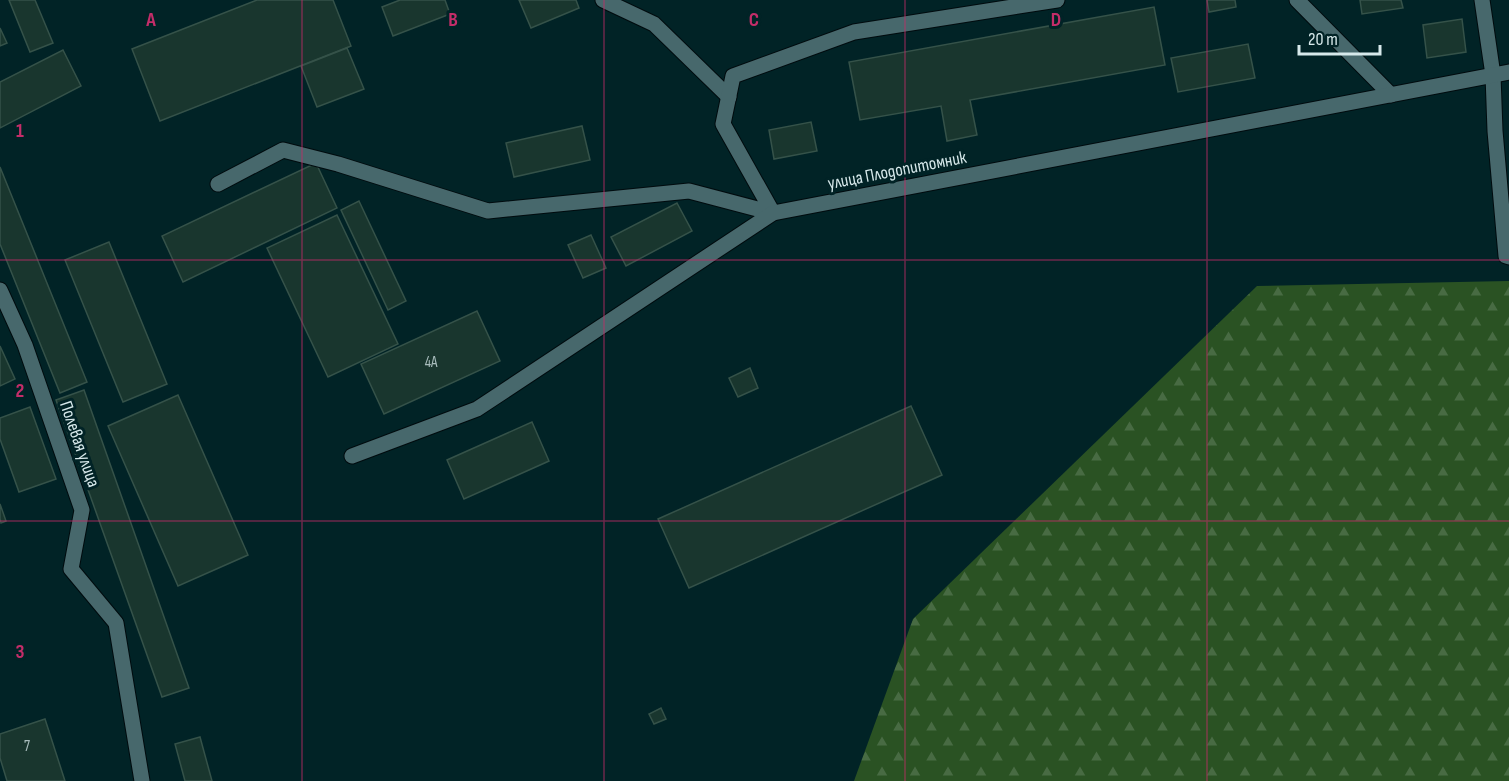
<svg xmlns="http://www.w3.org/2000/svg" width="1509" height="781" font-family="'Sofia Sans Condensed',sans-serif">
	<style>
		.forest { fill: url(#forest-firs) }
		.building { fill: #19362e; stroke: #355249; stroke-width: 1.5 }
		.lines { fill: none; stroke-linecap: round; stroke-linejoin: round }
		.service-casing { stroke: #000b0e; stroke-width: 17 }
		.minor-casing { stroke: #000b0e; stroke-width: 17 }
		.service { stroke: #47686c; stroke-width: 15 }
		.minor { stroke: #47686c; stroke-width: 15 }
		.grid { fill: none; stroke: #c42d69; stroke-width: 1.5; stroke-opacity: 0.55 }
		.labels { text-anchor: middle; stroke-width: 6; stroke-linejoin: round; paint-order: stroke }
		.number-label { font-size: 15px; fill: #a8bcbc }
		.street-label { font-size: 18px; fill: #d7e9eb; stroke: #012326 }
		.grid-label { font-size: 20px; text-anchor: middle; font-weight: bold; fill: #c42d69; stroke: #012326; stroke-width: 6; stroke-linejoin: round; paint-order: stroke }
	</style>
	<defs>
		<pattern id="forest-firs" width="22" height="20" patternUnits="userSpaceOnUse" patternTransform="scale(1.5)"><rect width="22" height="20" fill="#2a5223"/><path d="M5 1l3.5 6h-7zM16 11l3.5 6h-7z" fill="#486b43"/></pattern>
	</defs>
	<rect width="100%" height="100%" fill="#012326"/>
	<!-- forest -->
	<polygon class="forest" points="1509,281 1509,781 854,781 913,619 1257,286"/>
	<!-- building -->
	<g class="building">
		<polygon points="9,0 35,0 53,43 30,52"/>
		<polygon points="257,0 333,0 351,46 160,121 132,49"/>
		<polygon points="400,0 445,0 450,14 393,36 382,7"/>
		<polygon points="519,0 576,0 579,8 531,28"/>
		<polygon points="1207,0 1235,0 1236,7 1209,12"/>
		<polygon points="1360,0 1401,0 1403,8 1362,14"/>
		<polygon points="1154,7 1165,65 970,100 977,135 947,141 941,106 860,120 849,62"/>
		<polygon points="1462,19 1466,52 1427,58 1423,25"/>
		<polygon points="0,28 7,43 0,46"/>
		<polygon points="1248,44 1255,78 1178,92 1171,58"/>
		<polygon points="347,48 364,89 317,107 301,66"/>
		<polygon points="63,50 81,86 0,128 0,82"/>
		<polygon points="811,122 817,151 774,159 769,130"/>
		<polygon points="582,126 590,160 514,177 506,143"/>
		<polygon points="316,163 337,208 183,282 162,236"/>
		<polygon points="0,167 87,382 60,393 0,244"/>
		<polygon points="359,201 406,301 388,310 341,210"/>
		<polygon points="677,203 692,231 626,266 611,237"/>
		<polygon points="337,215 398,344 328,377 267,248"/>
		<polygon points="591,235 606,268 583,278 568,245"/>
		<polygon points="109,242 167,384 123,402 65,260"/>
		<polygon points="477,311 500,361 384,414 361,364"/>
		<polygon points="0,346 15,379 0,386"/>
		<polygon points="750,368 758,388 738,397 729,378"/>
		<polygon points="84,390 189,688 162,697 56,400"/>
		<polygon points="178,395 248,555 178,586 108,426"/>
		<polygon points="911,406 942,475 689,588 658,519"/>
		<polygon points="30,407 56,479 19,492 0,439 0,418"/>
		<polygon points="532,422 549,461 464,499 447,460"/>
		<polygon points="0,504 6,521 1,523 0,519"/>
		<polygon points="661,708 666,719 654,724 649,714"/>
		<polygon points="45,719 65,781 7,781 0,758 0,734"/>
		<polygon points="200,737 212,781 185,781 175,744"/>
	</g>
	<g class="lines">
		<defs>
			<g id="service">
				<polyline points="603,0 654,24 729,97"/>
				<polyline points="1297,0 1391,95"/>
				<polyline points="1482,0 1493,75 1495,131 1506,256 1509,257"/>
				<polyline points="218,184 283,150 338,164 488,211 689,191 773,213 723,124 733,76 854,32 1057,0"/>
			</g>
			<g id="minor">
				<polyline points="0,290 25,345 82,510 71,569 116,623 142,781"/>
				<polyline points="352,456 477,409 773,213 1509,72"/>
			</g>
		</defs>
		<!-- service casing -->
		<use href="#service" class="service-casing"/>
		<!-- minor casing -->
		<use href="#minor" class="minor-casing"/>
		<!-- service -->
		<use href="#service" class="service"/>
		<!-- minor -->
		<use href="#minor" class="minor"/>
	</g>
	<!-- grid -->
	<path class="grid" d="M302 0V781M604 0V781M905 0V781M1207 0V781M0 260H1509M0 521H1509"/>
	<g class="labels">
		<!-- number labels -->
		<g class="number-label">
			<text x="431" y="367">4А</text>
			<text x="27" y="751">7</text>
		</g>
		<!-- street labels -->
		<g class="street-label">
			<text transform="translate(897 170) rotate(-11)" y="6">улица Плодопитомник</text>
			<text transform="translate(80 444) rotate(71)" y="6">Полевая улица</text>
		</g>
	</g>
	<g class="grid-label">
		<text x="151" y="26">A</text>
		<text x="453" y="26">B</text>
		<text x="754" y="26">C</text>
		<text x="1056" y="26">D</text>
		<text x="20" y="137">1</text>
		<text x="20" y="397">2</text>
		<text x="20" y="658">3</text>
	</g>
	<!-- scale -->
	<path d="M1299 45v9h81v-9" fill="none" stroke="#d7e9eb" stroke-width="3"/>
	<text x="1308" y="45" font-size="18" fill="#d7e9eb" stroke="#012326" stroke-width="4.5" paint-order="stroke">20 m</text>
</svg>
